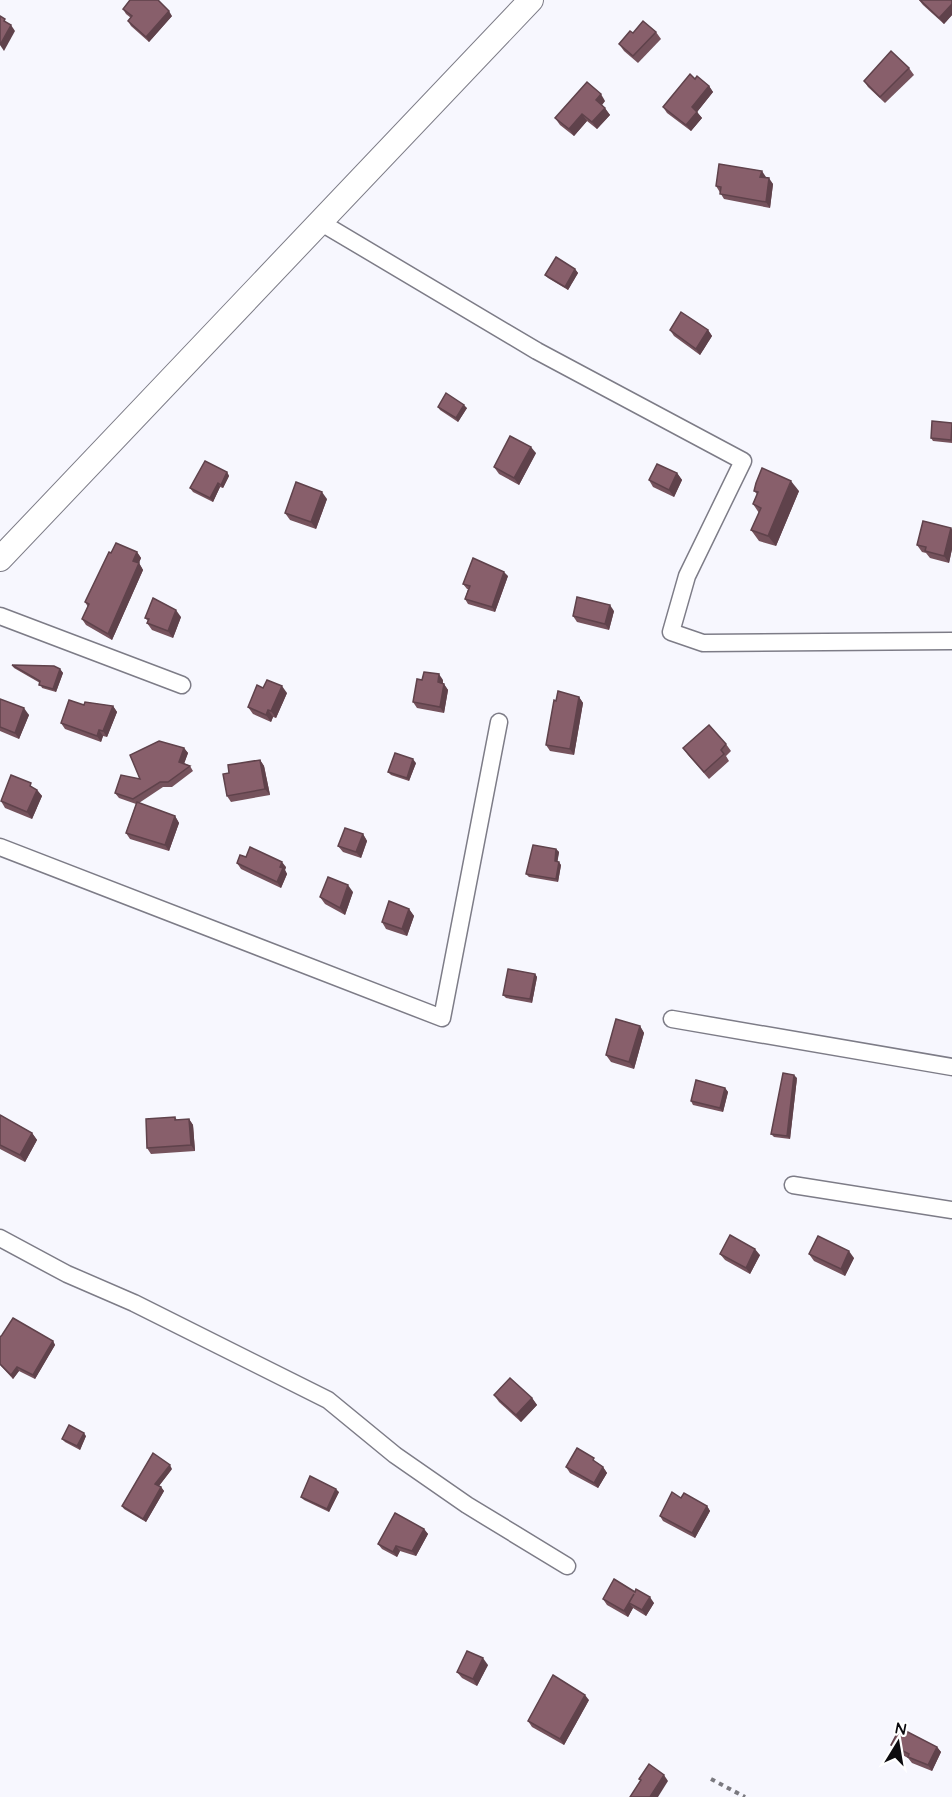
<svg xmlns="http://www.w3.org/2000/svg" width="952" height="1797" font-family="Quicksand,sans-serif">
	<style>
		.lines { fill: none; stroke-linecap: round; stroke-linejoin: round }
		.minor-casing { stroke: #7d7c87; stroke-width: 19 }
		.secondary-casing { stroke: #7d7c87; stroke-width: 26 }
		.path { stroke: #7a797f; stroke-width: 4; stroke-dasharray: 4.5 4.5; stroke-linecap: butt }
		.minor { stroke: #fff; stroke-width: 16 }
		.secondary { stroke: #fff; stroke-width: 24 }
		.wall { fill: #75525c }
		.shaded-wall { fill: #5f424b }
		.building { fill: #885f6b; stroke: #5f424b; stroke-width: 1.5 }
	</style>
	<rect width="100%" height="100%" fill="#f7f7fe"/>
	<g class="lines">
		<defs>
			<g id="minor">
				<polyline points="320,222 537,351 743,461 687,576 671,632 703,643 952,641"/>
				<polyline points="0,616 182,685"/>
				<polyline points="0,847 442,1018 499,722"/>
				<polyline points="672,1019 952,1067"/>
				<polyline points="793,1185 952,1210"/>
				<polyline points="0,1238 67,1274 134,1303 328,1400 395,1455 467,1505 567,1566"/>
			</g>
			<polyline id="secondary" points="0,559 531,0"/>
		</defs>
		<!-- minor casing -->
		<use href="#minor" class="minor-casing"/>
		<!-- secondary casing -->
		<use href="#secondary" class="secondary-casing"/>
		<!-- path -->
		<polyline class="path" points="711,1779 745,1797"/>
		<!-- minor -->
		<use href="#minor" class="minor"/>
		<!-- secondary -->
		<use href="#secondary" class="secondary"/>
	</g>
	<!-- wall -->
	<g class="wall">
		<polygon points="919,0 952,0 952,15 944,24 923,5"/>
		<polygon points="123,9 172,16 149,42 131,26 128,21 131,18 126,14"/>
		<polygon points="656,32 661,39 638,63 624,51 619,44 633,33"/>
		<polygon points="909,68 914,75 885,103 868,87 864,81"/>
		<polygon points="695,79 709,86 713,92 697,112 702,118 691,131 667,113 663,107"/>
		<polygon points="605,101 602,105 610,115 597,129 587,121 574,136 560,125 555,118"/>
		<polygon points="766,177 766,178 773,184 770,208 724,199 716,186"/>
		<polygon points="575,269 578,273 568,290 548,278 545,275"/>
		<polygon points="670,330 708,330 712,336 700,355 674,336"/>
		<polygon points="438,407 467,408 458,422 440,410"/>
		<polygon points="952,423 952,443 933,441 931,438"/>
		<polygon points="536,453 519,485 499,474 494,467"/>
		<polygon points="227,472 229,476 223,488 220,487 213,502 193,492 190,488"/>
		<polygon points="677,473 682,480 674,497 653,487 649,480"/>
		<polygon points="754,491 799,491 776,546 759,541 751,530 759,513 753,504 757,494"/>
		<polygon points="327,499 316,529 290,520 285,513"/>
		<polygon points="951,528 952,530 952,549 949,563 930,558 926,553 922,552 917,545"/>
		<polygon points="137,552 141,558 139,563 143,570 112,640 86,625 82,619 88,607 85,602 111,553"/>
		<polygon points="508,576 495,612 468,604 465,599 468,589 467,589 463,584"/>
		<polygon points="614,611 609,630 577,622 573,616"/>
		<polygon points="181,617 173,638 152,630 147,623 148,621 145,618"/>
		<polygon points="12,665 60,669 63,673 56,692 42,688 40,683 14,668"/>
		<polygon points="443,680 443,683 448,690 444,713 417,708 413,702"/>
		<polygon points="287,693 276,718 273,717 271,722 253,714 248,707"/>
		<polygon points="579,697 583,703 574,755 550,751 546,745 556,701"/>
		<polygon points="0,699 29,715 19,739 0,731"/>
		<polygon points="84,705 113,706 117,712 107,737 103,736 101,742 65,729 61,723"/>
		<polygon points="726,744 731,751 726,756 729,761 709,779 688,755 683,748"/>
		<polygon points="184,748 188,753 184,763 190,766 193,771 172,787 163,787 139,803 175,816 179,823 169,851 130,839 126,833 136,804 119,798 115,793 140,779"/>
		<polygon points="260,760 264,766 270,795 231,802 227,796 229,773"/>
		<polygon points="416,763 409,781 391,775 388,772"/>
		<polygon points="37,790 42,796 32,819 5,808 1,801"/>
		<polygon points="363,834 367,841 361,858 343,852 338,846"/>
		<polygon points="556,849 559,852 557,862 561,865 558,882 529,877 526,874"/>
		<polygon points="237,863 286,867 285,870 287,874 281,888 241,869"/>
		<polygon points="353,892 345,915 325,904 320,897"/>
		<polygon points="409,909 414,916 407,936 386,929 382,922"/>
		<polygon points="535,974 537,977 532,1003 506,998 503,995"/>
		<polygon points="640,1026 644,1033 634,1069 611,1062 606,1055"/>
		<polygon points="797,1078 790,1139 774,1137 771,1134"/>
		<polygon points="725,1088 728,1092 723,1112 693,1105 691,1101"/>
		<polygon points="0,1115 32,1133 37,1140 25,1162 0,1149"/>
		<polygon points="175,1117 177,1120 189,1119 193,1125 195,1151 151,1154 147,1148"/>
		<polygon points="720,1254 760,1255 750,1274 725,1260"/>
		<polygon points="809,1254 854,1258 845,1276 814,1261"/>
		<polygon points="0,1337 53,1341 55,1345 35,1379 19,1371 13,1379 0,1365"/>
		<polygon points="494,1395 532,1398 537,1405 521,1422 499,1402"/>
		<polygon points="86,1436 80,1450 65,1442 62,1439"/>
		<polygon points="598,1463 603,1467 607,1473 598,1488 570,1473 566,1467"/>
		<polygon points="172,1469 159,1486 161,1487 164,1491 146,1522 124,1509 122,1506"/>
		<polygon points="339,1492 329,1512 304,1500 301,1497"/>
		<polygon points="681,1498 707,1506 710,1511 695,1538 663,1521 660,1516"/>
		<polygon points="424,1529 428,1534 416,1556 400,1551 397,1557 382,1549 378,1544"/>
		<polygon points="635,1592 654,1603 646,1616 633,1608 628,1617 607,1605 603,1599"/>
		<polygon points="488,1665 477,1686 462,1678 457,1672"/>
		<polygon points="589,1700 564,1745 532,1727 528,1721"/>
		<polygon points="891,1745 937,1747 941,1752 932,1771 912,1763 908,1758 895,1751"/>
	</g>
	<!-- shaded-wall -->
	<g class="shaded-wall">
		<polygon points="952,4 952,15 944,24 939,18"/>
		<polygon points="169,11 172,16 149,42 146,37"/>
		<polygon points="11,25 15,31 4,51 0,45"/>
		<polygon points="709,86 713,92 697,112 702,118 691,131 686,125 692,107"/>
		<polygon points="601,94 605,101 600,107 596,100"/>
		<polygon points="605,108 610,115 597,129 592,122"/>
		<polygon points="582,114 587,121 574,136 569,129"/>
		<polygon points="762,171 766,177 764,183 760,177"/>
		<polygon points="769,178 773,184 770,208 766,202"/>
		<polygon points="575,269 578,273 568,290 565,287"/>
		<polygon points="708,330 712,336 700,355 696,349"/>
		<polygon points="464,405 467,408 458,422 456,418"/>
		<polygon points="531,447 536,453 519,485 514,478"/>
		<polygon points="227,472 229,476 223,488 221,485"/>
		<polygon points="677,473 682,480 674,497 669,490"/>
		<polygon points="791,481 799,491 776,546 768,536"/>
		<polygon points="218,483 220,487 213,502 210,498"/>
		<polygon points="322,492 327,499 316,529 311,522"/>
		<polygon points="951,528 952,530 952,549 949,563 944,556"/>
		<polygon points="137,552 141,558 137,567 133,561"/>
		<polygon points="139,563 143,570 112,640 108,634"/>
		<polygon points="504,572 508,576 495,612 492,607"/>
		<polygon points="610,605 614,611 609,630 605,624"/>
		<polygon points="176,610 181,617 173,638 168,631"/>
		<polygon points="60,669 63,673 56,692 53,689"/>
		<polygon points="439,674 443,680 442,688 438,682"/>
		<polygon points="444,684 448,690 444,713 440,707"/>
		<polygon points="282,686 287,693 276,718 271,711"/>
		<polygon points="579,697 583,703 574,755 570,749"/>
		<polygon points="113,706 117,712 107,737 103,731"/>
		<polygon points="24,708 29,715 19,739 15,733"/>
		<polygon points="268,710 273,717 271,722 266,715"/>
		<polygon points="99,730 103,736 101,742 97,736"/>
		<polygon points="184,748 188,753 183,767 179,762"/>
		<polygon points="413,759 416,763 409,781 407,778"/>
		<polygon points="260,760 264,766 270,795 265,789"/>
		<polygon points="37,790 42,796 32,819 27,812"/>
		<polygon points="175,816 179,823 169,851 165,845"/>
		<polygon points="363,834 367,841 361,858 356,852"/>
		<polygon points="556,849 559,852 557,865 555,861"/>
		<polygon points="282,862 286,867 285,870 287,874 281,888 277,882 280,867"/>
		<polygon points="559,862 561,865 558,882 556,879"/>
		<polygon points="348,885 353,892 345,915 340,908"/>
		<polygon points="409,909 414,916 407,936 402,929"/>
		<polygon points="535,974 537,977 532,1003 530,999"/>
		<polygon points="640,1026 644,1033 634,1069 629,1062"/>
		<polygon points="794,1075 797,1078 790,1139 787,1136"/>
		<polygon points="725,1088 728,1092 723,1112 720,1108"/>
		<polygon points="189,1119 193,1125 195,1151 191,1145"/>
		<polygon points="32,1133 37,1140 25,1162 20,1155"/>
		<polygon points="755,1249 760,1255 750,1274 746,1268"/>
		<polygon points="849,1251 854,1258 845,1276 841,1269"/>
		<polygon points="53,1341 55,1345 35,1379 33,1375"/>
		<polygon points="17,1367 19,1371 13,1379 11,1375"/>
		<polygon points="532,1398 537,1405 521,1422 516,1415"/>
		<polygon points="84,1433 86,1436 80,1450 77,1446"/>
		<polygon points="170,1465 172,1469 158,1487 155,1484"/>
		<polygon points="603,1467 607,1473 598,1488 594,1483"/>
		<polygon points="161,1487 164,1491 146,1522 143,1519"/>
		<polygon points="336,1489 339,1492 329,1512 327,1509"/>
		<polygon points="707,1506 710,1511 695,1538 692,1533"/>
		<polygon points="424,1529 428,1534 416,1556 412,1551"/>
		<polygon points="396,1546 400,1551 397,1557 393,1552"/>
		<polygon points="634,1594 629,1603 633,1608 628,1617 624,1611"/>
		<polygon points="650,1597 654,1603 646,1616 642,1610"/>
		<polygon points="483,1658 488,1665 477,1686 473,1679"/>
		<polygon points="585,1695 589,1700 564,1745 560,1739"/>
		<polygon points="937,1747 941,1752 932,1771 928,1765"/>
		<polygon points="664,1775 668,1781 658,1797 650,1797"/>
	</g>
	<!-- building -->
	<g class="building">
		<polygon points="130,0 158,0 169,11 146,37 128,21 132,16 123,9"/>
		<polygon points="920,0 952,0 952,4 939,18"/>
		<polygon points="0,16 5,19 4,21 11,25 0,45"/>
		<polygon points="643,21 656,32 633,56 619,44 630,31 633,33"/>
		<polygon points="891,51 909,68 880,97 864,81"/>
		<polygon points="690,74 695,79 697,76 709,86 692,107 697,112 686,125 663,107"/>
		<polygon points="587,82 601,94 596,100 605,108 592,122 582,114 569,129 555,118"/>
		<polygon points="719,164 762,171 760,177 769,178 766,202 720,194 721,187 716,186"/>
		<polygon points="556,257 575,269 565,287 545,275"/>
		<polygon points="681,312 708,330 696,349 670,330"/>
		<polygon points="446,393 464,405 456,418 438,407"/>
		<polygon points="932,421 952,423 951,440 931,438"/>
		<polygon points="510,436 531,447 514,478 494,467"/>
		<polygon points="205,461 227,472 221,485 218,483 210,498 190,488"/>
		<polygon points="657,464 677,473 669,490 649,480"/>
		<polygon points="762,468 791,481 768,536 751,530 761,508 753,504 758,492 754,491 756,483"/>
		<polygon points="296,482 322,492 311,522 285,513"/>
		<polygon points="923,521 951,528 944,556 925,551 926,547 917,545"/>
		<polygon points="116,543 137,552 133,561 139,563 108,634 82,619 89,604 85,602 109,552 111,553"/>
		<polygon points="473,558 504,572 492,607 465,599 470,586 463,584"/>
		<polygon points="577,597 610,605 605,624 573,616"/>
		<polygon points="153,598 176,610 168,631 147,623 149,619 145,618"/>
		<polygon points="12,665 54,666 60,669 53,689 39,685 40,681"/>
		<polygon points="424,672 439,674 438,682 444,684 440,707 413,702 417,679 422,680"/>
		<polygon points="267,680 282,686 271,711 268,710 266,715 248,707 257,685 263,688"/>
		<polygon points="558,691 579,697 570,749 546,745 554,700 556,701"/>
		<polygon points="0,699 24,708 15,733 0,727"/>
		<polygon points="69,700 84,705 85,702 113,706 103,731 99,730 97,736 61,723"/>
		<polygon points="709,725 726,744 721,750 724,754 704,772 683,748"/>
		<polygon points="159,741 184,748 179,762 190,766 168,782 160,782 133,799 115,793 121,775 140,779 130,755"/>
		<polygon points="395,753 413,759 407,778 388,772"/>
		<polygon points="260,760 265,789 227,796 223,774 229,773 228,765"/>
		<polygon points="11,775 31,783 30,786 37,790 27,812 1,801"/>
		<polygon points="137,802 175,816 165,845 126,833"/>
		<polygon points="345,828 363,834 356,852 338,846"/>
		<polygon points="533,845 556,849 555,861 559,862 556,879 526,874"/>
		<polygon points="250,847 282,862 280,867 283,868 277,882 237,863 240,855 246,857"/>
		<polygon points="328,877 348,885 340,908 320,897"/>
		<polygon points="389,901 409,909 402,929 382,922"/>
		<polygon points="508,969 535,974 530,999 503,995"/>
		<polygon points="616,1019 640,1026 629,1062 606,1055"/>
		<polygon points="783,1073 794,1075 787,1136 771,1134"/>
		<polygon points="696,1080 725,1088 720,1108 691,1101"/>
		<polygon points="0,1115 32,1133 20,1155 0,1145"/>
		<polygon points="175,1117 175,1120 189,1119 191,1145 147,1148 146,1119"/>
		<polygon points="730,1235 755,1249 746,1268 720,1254"/>
		<polygon points="818,1236 849,1251 841,1269 809,1254"/>
		<polygon points="13,1318 53,1341 33,1375 17,1367 11,1375 0,1364 0,1337 2,1335"/>
		<polygon points="510,1378 532,1398 516,1415 494,1395"/>
		<polygon points="69,1425 84,1433 77,1446 62,1439"/>
		<polygon points="577,1448 594,1458 593,1460 603,1467 594,1483 566,1467"/>
		<polygon points="153,1453 170,1465 155,1484 161,1487 143,1519 122,1506"/>
		<polygon points="310,1476 336,1489 327,1509 301,1497"/>
		<polygon points="672,1492 681,1498 684,1493 707,1506 692,1533 660,1516"/>
		<polygon points="395,1513 424,1529 412,1551 396,1546 393,1552 378,1544"/>
		<polygon points="614,1579 635,1592 636,1589 650,1597 642,1610 629,1603 634,1594 624,1611 603,1599"/>
		<polygon points="467,1651 483,1658 473,1679 457,1672"/>
		<polygon points="553,1675 585,1695 560,1739 528,1721"/>
		<polygon points="900,1728 937,1747 928,1765 908,1757 909,1754 891,1745"/>
		<polygon points="649,1764 664,1775 650,1797 630,1797 641,1780 639,1779"/>
	</g>
	<!-- north arrow -->
	<g transform="translate(898 1743) rotate(11)" stroke="#ffffff" stroke-width="4.5" paint-order="stroke">
	<path d="M0-4.5L10 22L0 15L-10 22Z" fill="#0c0b0f"/>
	<text y="-9" font-size="16" font-weight="bold" text-anchor="middle" fill="#0c0b0f">N</text>
	</g>
</svg>
